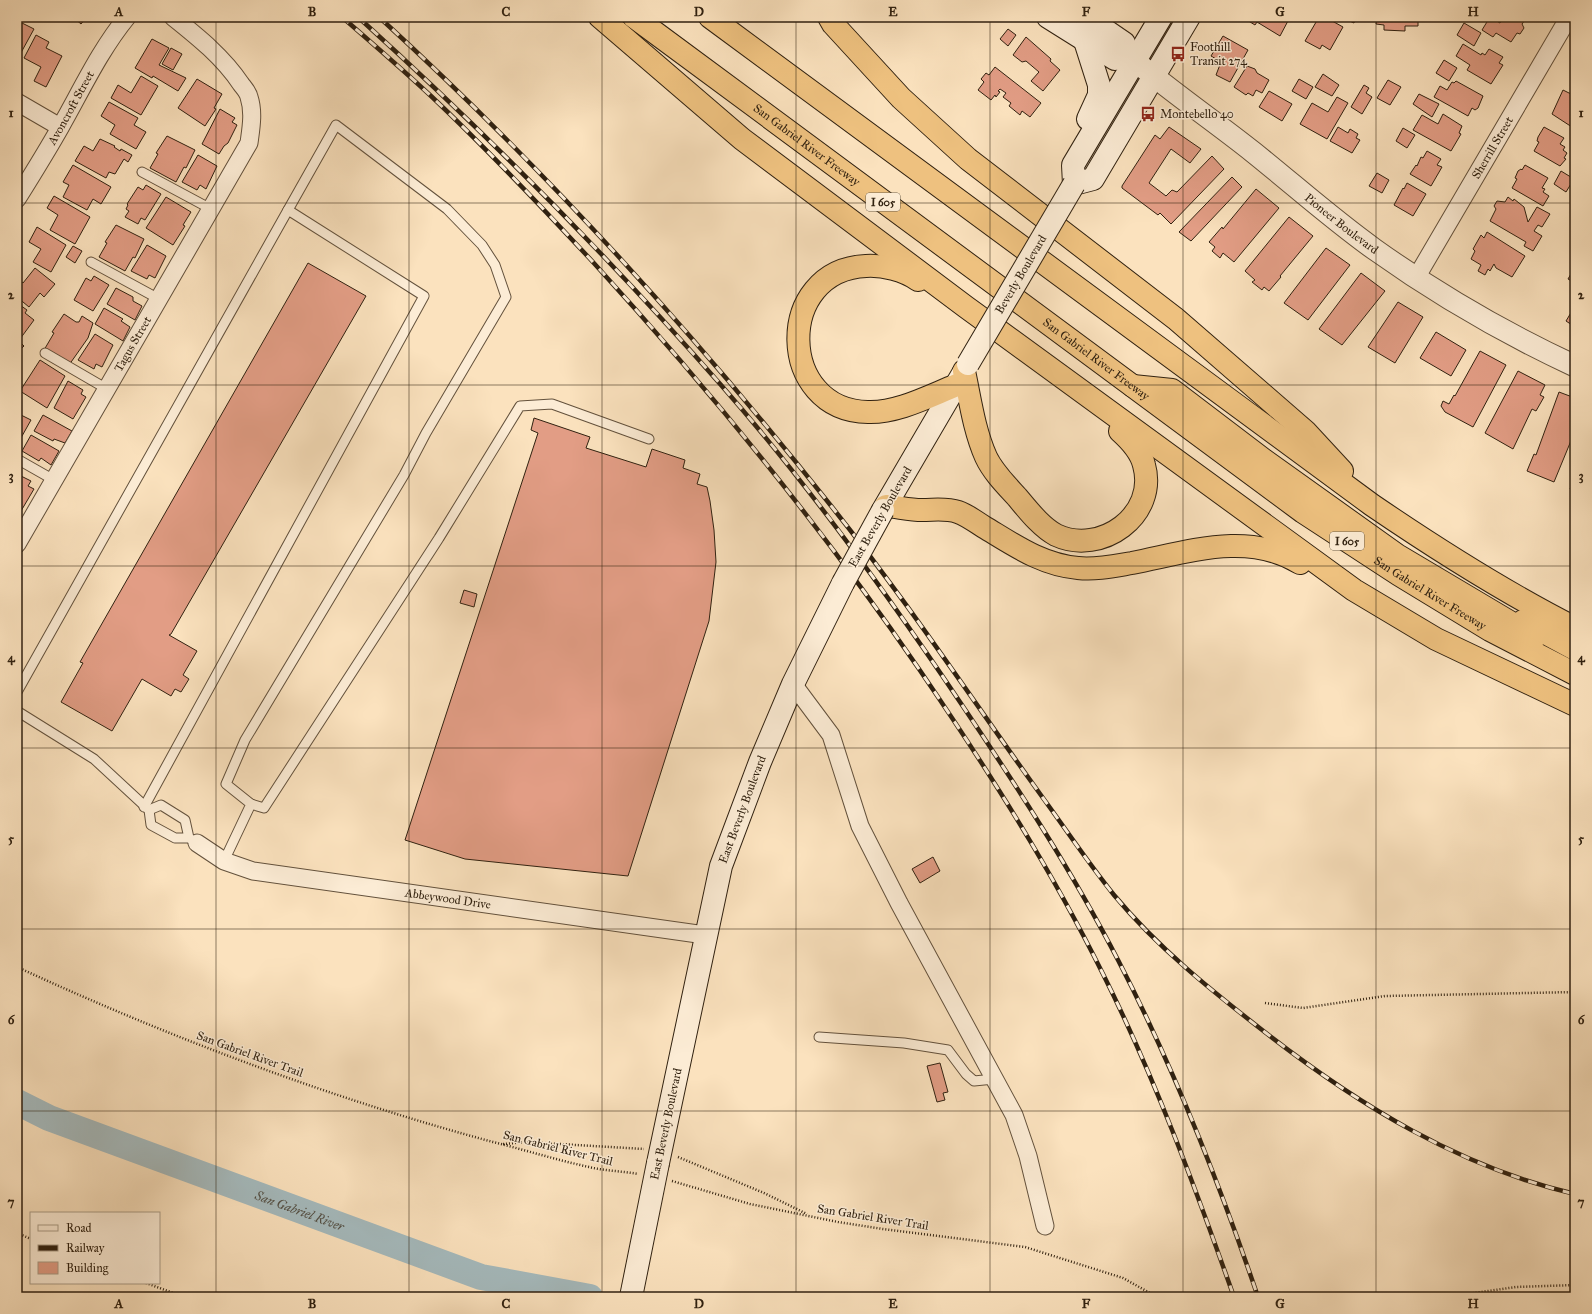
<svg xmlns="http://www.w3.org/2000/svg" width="1592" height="1314" font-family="'IM FELL Great Primer',serif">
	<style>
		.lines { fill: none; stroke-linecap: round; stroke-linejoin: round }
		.river { stroke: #a5babd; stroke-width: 26 }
		.building { fill: #e29d85; stroke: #302110 }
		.service-casing { stroke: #63513c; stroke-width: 11 }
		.minor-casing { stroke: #63513c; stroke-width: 19 }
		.tertiary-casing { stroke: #63513c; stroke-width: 23 }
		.secondary-casing { stroke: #302110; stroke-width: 24 }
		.motorway-casing { stroke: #302110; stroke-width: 24 }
		.path { stroke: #302110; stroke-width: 2.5; stroke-dasharray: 1 2; stroke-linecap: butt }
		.service { stroke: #fcecd5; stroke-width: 9 }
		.minor { stroke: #fcecd5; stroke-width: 17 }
		.tertiary { stroke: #fcecd5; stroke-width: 21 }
		.secondary { stroke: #fcecd5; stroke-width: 22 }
		.motorway { stroke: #eec17f; stroke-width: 22 }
		.rail-casing { stroke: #302110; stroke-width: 4.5 }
		.rail { stroke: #fcecd5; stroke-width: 3; stroke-dasharray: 9; stroke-linecap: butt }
		.secondary-bridge-casing { stroke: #302110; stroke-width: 24; stroke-linecap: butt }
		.secondary-bridge { stroke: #fcecd5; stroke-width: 22 }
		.grid { fill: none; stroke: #302110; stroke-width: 1; stroke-opacity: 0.55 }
		.labels { text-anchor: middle; stroke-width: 3; stroke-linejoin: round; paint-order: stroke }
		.shield { fill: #fcecd5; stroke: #6d5e4b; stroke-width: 1 }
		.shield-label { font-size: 11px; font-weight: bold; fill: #302110 }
		.poi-label { font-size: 12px; fill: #302110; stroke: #fcecd5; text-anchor: start }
		.street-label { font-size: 12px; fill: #302110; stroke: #fcecd5 }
		.water-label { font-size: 13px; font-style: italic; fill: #534f44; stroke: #fcecd5 }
		.neatline { fill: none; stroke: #302110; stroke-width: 1.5 }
		.grid-label { font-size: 13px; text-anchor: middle; font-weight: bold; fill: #302110 }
	</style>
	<rect width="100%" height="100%" fill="#fbe2be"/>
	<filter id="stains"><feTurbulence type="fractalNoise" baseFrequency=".005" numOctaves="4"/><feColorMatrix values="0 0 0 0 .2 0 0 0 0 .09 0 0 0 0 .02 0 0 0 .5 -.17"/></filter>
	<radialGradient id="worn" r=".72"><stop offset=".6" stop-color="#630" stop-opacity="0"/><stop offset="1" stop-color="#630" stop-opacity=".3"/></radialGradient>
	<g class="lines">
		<!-- river -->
		<path class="river" id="s1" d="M17 1102 49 1118 481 1277 590 1297"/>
	</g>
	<!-- building -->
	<g class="building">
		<polygon points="17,17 19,18 18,21 34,29 17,60"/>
		<polygon points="73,17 87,17 81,24"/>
		<polygon points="1242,17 1293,17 1291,21 1289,19 1280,36 1257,22 1255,25"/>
		<polygon points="1319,17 1325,17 1343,27 1330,50 1322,45 1320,49 1305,41"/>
		<polygon points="1341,17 1356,17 1354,23"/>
		<polygon points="1377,17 1418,17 1418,26 1405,26 1405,31 1384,30 1384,25 1376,24"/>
		<polygon points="1490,17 1500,23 1503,17 1520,17 1525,20 1522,24 1524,28 1520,34 1517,33 1511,42 1496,33 1493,37 1482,30"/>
		<polygon points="1464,23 1481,33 1474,46 1457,35"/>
		<polygon points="1008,29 1016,35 1008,46 1000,39"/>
		<polygon points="36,35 49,42 46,48 62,56 46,87 34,81 41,67 24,58"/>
		<polygon points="1223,36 1248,50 1230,82 1216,75 1221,62 1211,56"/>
		<polygon points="1026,37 1051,59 1050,61 1060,70 1043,91 1031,81 1039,72 1026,61 1022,62 1013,55"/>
		<polygon points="152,39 169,48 159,65 186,78 178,91 153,76 152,78 135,68"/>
		<polygon points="1463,44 1481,55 1482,53 1485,55 1489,49 1503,57 1499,63 1503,65 1491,84 1467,70 1470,65 1456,56"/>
		<polygon points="171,48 182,54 173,70 162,64"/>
		<polygon points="1444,60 1457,68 1449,81 1436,73"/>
		<polygon points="1247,66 1255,69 1257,73 1269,80 1262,93 1256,90 1253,96 1248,93 1246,95 1234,87"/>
		<polygon points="995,67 1041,103 1030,117 1022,111 1020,115 1009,106 1011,103 1003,97 1006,93 1000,89 998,91 1000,92 996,97 995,95 991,100 978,90 984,82 981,79 986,73 989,75"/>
		<polygon points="1323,74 1339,85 1332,96 1315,87"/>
		<polygon points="141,76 158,86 141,115 111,98 118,85 131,93"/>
		<polygon points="197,79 222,94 214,108 216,109 205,126 178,108"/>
		<polygon points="1299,79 1313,87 1306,99 1292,91"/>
		<polygon points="1388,80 1401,87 1390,105 1377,98"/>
		<polygon points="1456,81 1483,96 1478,108 1475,110 1472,108 1468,116 1434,97 1440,86 1447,90 1452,82 1454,83"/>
		<polygon points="1364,85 1369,88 1366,93 1372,97 1362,114 1351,107"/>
		<polygon points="1563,90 1575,96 1575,129 1552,114"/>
		<polygon points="1269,91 1292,104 1282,121 1259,107"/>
		<polygon points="1419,94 1439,104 1432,117 1413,104"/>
		<polygon points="1337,97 1348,103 1327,139 1300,124 1312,103 1328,112"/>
		<polygon points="109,102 138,118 134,125 146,132 136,149 110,134 115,125 101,116"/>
		<polygon points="220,109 235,118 232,122 237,125 228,143 224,146 219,154 202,144"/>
		<polygon points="1443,114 1462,126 1459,133 1461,134 1451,151 1413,130 1422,115 1438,124"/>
		<polygon points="1169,127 1201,149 1190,163 1171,149 1149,183 1166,196 1172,190 1177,192 1212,156 1224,169 1171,224 1160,213 1158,215 1122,188 1122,186 1155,135 1160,139"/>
		<polygon points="1338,127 1348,133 1350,129 1358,134 1356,138 1360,140 1352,153 1330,141"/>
		<polygon points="1544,127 1564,138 1560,144 1565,147 1563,150 1567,153 1564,158 1566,159 1560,166 1534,151 1539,142 1537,141 1538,137"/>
		<polygon points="1403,128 1415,135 1407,148 1396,141"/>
		<polygon points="167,136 195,150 186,168 184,167 176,182 150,168 158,154 156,153"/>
		<polygon points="100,139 115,146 114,147 120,151 121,149 132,155 128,162 124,159 115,174 109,172 106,178 75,161 84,146 93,151"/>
		<polygon points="1427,151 1441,159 1437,165 1442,167 1431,186 1410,174 1416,165 1417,166 1421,157 1423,158"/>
		<polygon points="198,155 217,166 206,189 200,185 197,190 182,182"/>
		<polygon points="73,165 111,187 101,204 93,199 87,210 63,197 69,185 63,182"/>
		<polygon points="1525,165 1548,178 1542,188 1545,189 1543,192 1549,196 1543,206 1512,188 1517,179 1515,178 1518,171 1521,169 1522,170"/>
		<polygon points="1561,171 1574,179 1566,192 1554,184"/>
		<polygon points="1377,173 1389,180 1382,193 1369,186"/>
		<polygon points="1232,177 1242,187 1191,241 1179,232"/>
		<polygon points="1407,183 1426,194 1413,216 1394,205 1403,188 1404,189"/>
		<polygon points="146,185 161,194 145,220 141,218 138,224 125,217 129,211 126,209 128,205 127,204 138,187 143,190"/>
		<polygon points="1256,189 1279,208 1234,262 1223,253 1220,258 1212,251 1215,247 1209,242 1222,227 1223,229"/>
		<polygon points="54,196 90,217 75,244 50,230 58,215 47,208"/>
		<polygon points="166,197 191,212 183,225 185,226 173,245 146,228"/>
		<polygon points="1508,197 1513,201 1514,199 1524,207 1528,222 1537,207 1550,214 1542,227 1538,225 1534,231 1542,236 1533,251 1524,246 1526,242 1490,221 1496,209 1494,206 1497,201 1505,202"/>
		<polygon points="1289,217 1313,236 1280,276 1281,277 1269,291 1264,287 1262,290 1252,282 1255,280 1245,271"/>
		<polygon points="116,225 144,239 135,258 133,257 125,271 99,257 107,243 105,242"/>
		<polygon points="37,227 66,245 51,272 33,262 41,249 29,242"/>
		<polygon points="1487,232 1525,256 1512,277 1496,268 1494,264 1490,271 1488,269 1485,275 1478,271 1481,265 1471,259 1475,251 1473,249 1481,235 1484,238"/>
		<polygon points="147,245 166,256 155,278 149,275 147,279 131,271"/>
		<polygon points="73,246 82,251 75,263 66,257"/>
		<polygon points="1326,248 1350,265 1308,320 1284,303"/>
		<polygon points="308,263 366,296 171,634 169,635 197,651 183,675 189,679 181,692 175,689 171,696 142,679 112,731 61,702 83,663 80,662"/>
		<polygon points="1575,267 1575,283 1568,279"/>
		<polygon points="35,268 55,284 44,297 40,293 29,307 17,297 17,279 23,283"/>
		<polygon points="1361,273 1385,291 1342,345 1319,329"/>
		<polygon points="94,276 109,285 93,311 74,300 86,278 91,281"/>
		<polygon points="116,288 133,297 133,301 142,306 135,320 107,304"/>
		<polygon points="1398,302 1423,317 1395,363 1368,347"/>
		<polygon points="17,303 27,310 25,313 34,320 20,339 17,337"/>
		<polygon points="1575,306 1575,327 1566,321"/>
		<polygon points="104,308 123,319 121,321 130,327 123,341 95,324"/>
		<polygon points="64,314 76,322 79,322 82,316 93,323 88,338 69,365 44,350 54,333 52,332"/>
		<polygon points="1436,332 1466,350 1451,376 1420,358"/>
		<polygon points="95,334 113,345 102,367 96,364 94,369 78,360"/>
		<polygon points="18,340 24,346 17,353 17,342"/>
		<polygon points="1480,351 1506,365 1473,427 1445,412 1441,406 1443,401 1449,404 1454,395 1455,396"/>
		<polygon points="40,360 65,376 47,408 20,391"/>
		<polygon points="1518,371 1545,385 1540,395 1544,397 1536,411 1532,409 1513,449 1485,433"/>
		<polygon points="68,381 83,390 81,394 86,397 73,419 54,408"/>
		<polygon points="1559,392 1575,398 1575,431 1554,482 1527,471 1534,454 1536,455"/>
		<polygon points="17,413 31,420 17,445"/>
		<polygon points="43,415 72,431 65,443 54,439 53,441 34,431"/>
		<polygon points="534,418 590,437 586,448 646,467 652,449 685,460 683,468 700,474 697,484 707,487 710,501 714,530 716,562 709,621 628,876 465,859 405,840 538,433 531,430"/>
		<polygon points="31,435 59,451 51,465 41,458 39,461 22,451"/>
		<polygon points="17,474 31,481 28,486 34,489 21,511 17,508"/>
		<polygon points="1575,477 1575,491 1570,489"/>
		<polygon points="464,590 477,594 474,607 460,603"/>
		<polygon points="933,857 940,871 920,883 912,869"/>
		<polygon points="940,1063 948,1092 943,1093 945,1100 937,1102 927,1066"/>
	</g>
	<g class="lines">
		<defs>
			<g id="service">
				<polyline points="142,172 211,209"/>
				<polyline points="91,262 159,299"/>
				<polyline points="45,353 107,389"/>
				<polyline points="17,459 54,480"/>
				<polyline points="17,692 288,210 424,296 144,807"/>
				<polyline points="17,711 94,759 148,809"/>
				<polyline points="251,804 264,808 439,538 520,406 552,404 649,439"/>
				<polyline points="189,838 185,820 161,805 149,810 151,825 175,838 189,838 197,843"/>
				<polyline points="224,861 251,804 226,784 245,740 404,475 426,433 506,297 495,265 482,245 447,209 336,125 288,210"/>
				<polyline points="819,1037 904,1043 948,1050 966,1074 974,1081 994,1079"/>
			</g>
			<g id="minor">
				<polyline points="17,102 60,127"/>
				<path id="s2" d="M17 199C32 175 47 151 61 126 82 89 100 50 127 17"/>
				<path id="s3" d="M1416 278 1569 17"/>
				<path id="s4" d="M17 544 249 143C251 128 254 112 249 97 248 92 244 88 241 84 223 57 198 37 173 17"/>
				<polyline points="793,684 831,735 860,826 899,903 1014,1115 1028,1156 1045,1226"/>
				<path id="s5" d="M197 843 224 861 253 871 705 935"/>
			</g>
			<g id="tertiary">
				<path id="s6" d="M1135 61C1173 93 1214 121 1253 152 1293 184 1332 219 1374 249 1437 294 1504 333 1575 366"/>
			</g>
			<g id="secondary">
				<polyline points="1048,17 1115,59 1126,55"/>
				<polyline points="1086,17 1124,43 1126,55 1135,61"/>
				<polyline points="1161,17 1073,165 1074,184 1093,179 1189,17"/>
				<polyline points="1085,41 1099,85 1099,95 1088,119"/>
				<polyline points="883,510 962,375"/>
				<path id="s7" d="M658 1163 721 866 760 762 793 684 843 583"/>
			</g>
			<g id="motorway">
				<polyline points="600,17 742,139 966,307 1354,590 1436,639 1575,705"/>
				<path id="s8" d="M634 17 1303 512 1398 574 1490 630 1575 674"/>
				<path d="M710 17 1372 505C1438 550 1504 592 1575 628"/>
				<polyline points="829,17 833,24 901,98 968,159 1176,319 1305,431 1342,471"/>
				<path d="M918 280C904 270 883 265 866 266 774 270 777 411 868 412 898 413 929 396 957 385"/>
				<path d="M964 371C970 399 974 430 986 457 993 472 1006 485 1017 497 1028 510 1041 527 1056 535 1101 556 1158 515 1144 465 1141 452 1130 440 1120 431"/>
				<polyline points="1133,386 1172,390 1264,460 1397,555 1535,637"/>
				<path d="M886 506C898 507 910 510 922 510 935 510 946 508 958 512 967 515 976 522 984 527 1014 545 1042 565 1078 568 1096 570 1114 566 1132 563 1189 552 1247 531 1300 563"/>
				<polyline points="1523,621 1575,649"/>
			</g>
		</defs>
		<!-- service casing -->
		<use href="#service" class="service-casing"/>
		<!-- minor casing -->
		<use href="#minor" class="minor-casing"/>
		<!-- tertiary casing -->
		<use href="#tertiary" class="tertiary-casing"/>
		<!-- secondary casing -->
		<use href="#secondary" class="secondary-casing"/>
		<!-- motorway casing -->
		<use href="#motorway" class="motorway-casing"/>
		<!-- path -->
		<g class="path">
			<path d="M17 967C171 1038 330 1098 493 1142 525 1150 557 1160 589 1167 605 1171 622 1171 638 1174"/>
			<polyline points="1265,1003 1303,1008 1385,996 1575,992"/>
			<polyline points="503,1144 526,1142 644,1149"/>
			<polyline points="678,1157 764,1193 807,1214"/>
			<polyline points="672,1181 750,1204 838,1222 883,1229 1025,1247 1123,1278 1157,1297"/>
			<polyline points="17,1233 31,1239"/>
			<polyline points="146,1283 184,1297"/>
			<polyline points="1446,1297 1516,1287 1575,1285"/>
		</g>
		<!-- service -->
		<use href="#service" class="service"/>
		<!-- minor -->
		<use href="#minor" class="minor"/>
		<!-- tertiary -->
		<use href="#tertiary" class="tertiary"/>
		<!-- secondary -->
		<use href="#secondary" class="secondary"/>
		<!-- motorway -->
		<use href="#motorway" class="motorway"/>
		<defs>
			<g id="rail">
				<path d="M342 17C372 43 402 69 431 96 487 149 540 205 592 261 710 390 820 525 919 669 986 767 1050 867 1103 974 1155 1078 1195 1187 1234 1297"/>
				<path d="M358 17C486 133 607 255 721 385 808 484 886 592 960 702 1016 785 1072 871 1118 960 1174 1068 1219 1182 1258 1297"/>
				<path d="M379 17C543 167 694 333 832 507 907 601 973 701 1043 798 1067 831 1089 864 1114 895 1158 948 1212 991 1266 1033 1359 1105 1459 1167 1575 1194"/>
			</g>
		</defs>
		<!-- rail casing -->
		<use href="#rail" class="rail-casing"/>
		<!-- rail -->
		<use href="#rail" class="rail"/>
		<defs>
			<g id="secondary-bridge">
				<path id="s9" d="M968 364 1074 184"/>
				<polyline points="843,583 883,510"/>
				<polyline points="631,1297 658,1163"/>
			</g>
		</defs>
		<!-- secondary-bridge casing -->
		<use href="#secondary-bridge" class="secondary-bridge-casing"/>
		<!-- secondary-bridge -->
		<use href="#secondary-bridge" class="secondary-bridge"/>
	</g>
	<!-- grid -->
	<path class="grid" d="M216 17V1297M409 17V1297M602 17V1297M796 17V1297M990 17V1297M1183 17V1297M1376 17V1297M17 203H1575M17 385H1575M17 566H1575M17 748H1575M17 929H1575M17 1111H1575"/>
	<!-- icons -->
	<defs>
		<symbol id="bus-bare" viewBox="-9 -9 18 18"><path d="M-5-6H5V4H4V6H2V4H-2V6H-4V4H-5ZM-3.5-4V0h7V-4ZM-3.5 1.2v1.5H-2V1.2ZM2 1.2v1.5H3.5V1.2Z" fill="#8f2418" stroke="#fcecd5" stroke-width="2.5" paint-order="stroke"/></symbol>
	</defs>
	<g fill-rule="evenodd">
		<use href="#bus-bare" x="1167" y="43" width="22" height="22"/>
		<use href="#bus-bare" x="1137" y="103" width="22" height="22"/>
	</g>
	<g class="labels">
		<!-- shield labels -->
		<g class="shield">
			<rect x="866" y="193" width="34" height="18" rx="3"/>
			<rect x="1330" y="532" width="34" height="18" rx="3"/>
		</g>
		<g class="shield-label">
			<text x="883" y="206">I 605</text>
			<text x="1347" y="545">I 605</text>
		</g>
		<!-- poi labels -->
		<g class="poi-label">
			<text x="1190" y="51">Foothill<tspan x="1190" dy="14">Transit 274</tspan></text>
			<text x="1160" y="118">Montebello 40</text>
		</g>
		<!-- street labels -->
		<g class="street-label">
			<text dy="4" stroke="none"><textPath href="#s2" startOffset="106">Avoncroft Street</textPath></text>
			<text dy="4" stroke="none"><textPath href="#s8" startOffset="215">San Gabriel River Freeway</textPath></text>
			<text dy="4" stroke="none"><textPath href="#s3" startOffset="151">Sherrill Street</textPath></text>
			<text dy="4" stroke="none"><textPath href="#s6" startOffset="263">Pioneer Boulevard</textPath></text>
			<text dy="4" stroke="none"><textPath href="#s9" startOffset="104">Beverly Boulevard</textPath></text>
			<text dy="4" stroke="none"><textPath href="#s4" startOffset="231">Tagus Street</textPath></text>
			<text dy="4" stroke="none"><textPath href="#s8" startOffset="575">San Gabriel River Freeway</textPath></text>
			<text transform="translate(880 517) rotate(-60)" y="4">East Beverly Boulevard</text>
			<text dy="4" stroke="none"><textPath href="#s8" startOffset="983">San Gabriel River Freeway</textPath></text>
			<text dy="4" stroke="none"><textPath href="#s7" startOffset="364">East Beverly Boulevard</textPath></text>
			<text dy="4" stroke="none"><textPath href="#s5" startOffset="260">Abbeywood Drive</textPath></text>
			<text transform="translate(250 1054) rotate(20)" y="4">San Gabriel River Trail</text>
			<text transform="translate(666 1124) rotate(-78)" y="4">East Beverly Boulevard</text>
			<text transform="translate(558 1148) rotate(14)" y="4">San Gabriel River Trail</text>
			<text transform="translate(873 1217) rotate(9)" y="4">San Gabriel River Trail</text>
		</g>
		<!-- water labels -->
		<g class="water-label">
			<text dy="5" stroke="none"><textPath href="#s1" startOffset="303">San Gabriel River</textPath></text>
		</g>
	</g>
	<!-- margin -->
	<rect width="1592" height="1314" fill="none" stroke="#fbe2be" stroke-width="44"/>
	<!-- legend -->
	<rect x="30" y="1212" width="130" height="72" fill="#fcecd5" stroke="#aa9b86"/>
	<rect x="38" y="1225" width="20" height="6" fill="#fcecd5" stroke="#aa9b86"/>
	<text x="66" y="1232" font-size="12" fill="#302110">Road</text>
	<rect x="38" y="1245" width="20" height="6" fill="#302110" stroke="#aa9b86"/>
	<text x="66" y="1252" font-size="12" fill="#302110">Railway</text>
	<rect x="38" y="1262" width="20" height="12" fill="#e29d85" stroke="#aa9b86"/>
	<text x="66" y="1272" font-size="12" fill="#302110">Building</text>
	<rect x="22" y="22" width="1548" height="1270" class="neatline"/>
	<g class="grid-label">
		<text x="119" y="16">A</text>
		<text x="312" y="16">B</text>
		<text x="506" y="16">C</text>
		<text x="699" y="16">D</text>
		<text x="893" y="16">E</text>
		<text x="1086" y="16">F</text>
		<text x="1280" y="16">G</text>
		<text x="1473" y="16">H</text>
		<text x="11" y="117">1</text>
		<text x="1581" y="117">1</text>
		<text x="11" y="299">2</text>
		<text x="1581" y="299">2</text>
		<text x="11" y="480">3</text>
		<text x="1581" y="480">3</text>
		<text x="11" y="662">4</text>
		<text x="1581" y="662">4</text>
		<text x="11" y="843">5</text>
		<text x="1581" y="843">5</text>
		<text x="11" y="1024">6</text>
		<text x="1581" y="1024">6</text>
		<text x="11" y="1206">7</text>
		<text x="1581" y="1206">7</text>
		<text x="119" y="1308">A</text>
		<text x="312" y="1308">B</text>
		<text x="506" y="1308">C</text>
		<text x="699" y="1308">D</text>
		<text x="893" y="1308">E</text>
		<text x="1086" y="1308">F</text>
		<text x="1280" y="1308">G</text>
		<text x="1473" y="1308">H</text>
	</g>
	<rect width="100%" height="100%" filter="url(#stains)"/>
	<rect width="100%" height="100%" fill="url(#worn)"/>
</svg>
